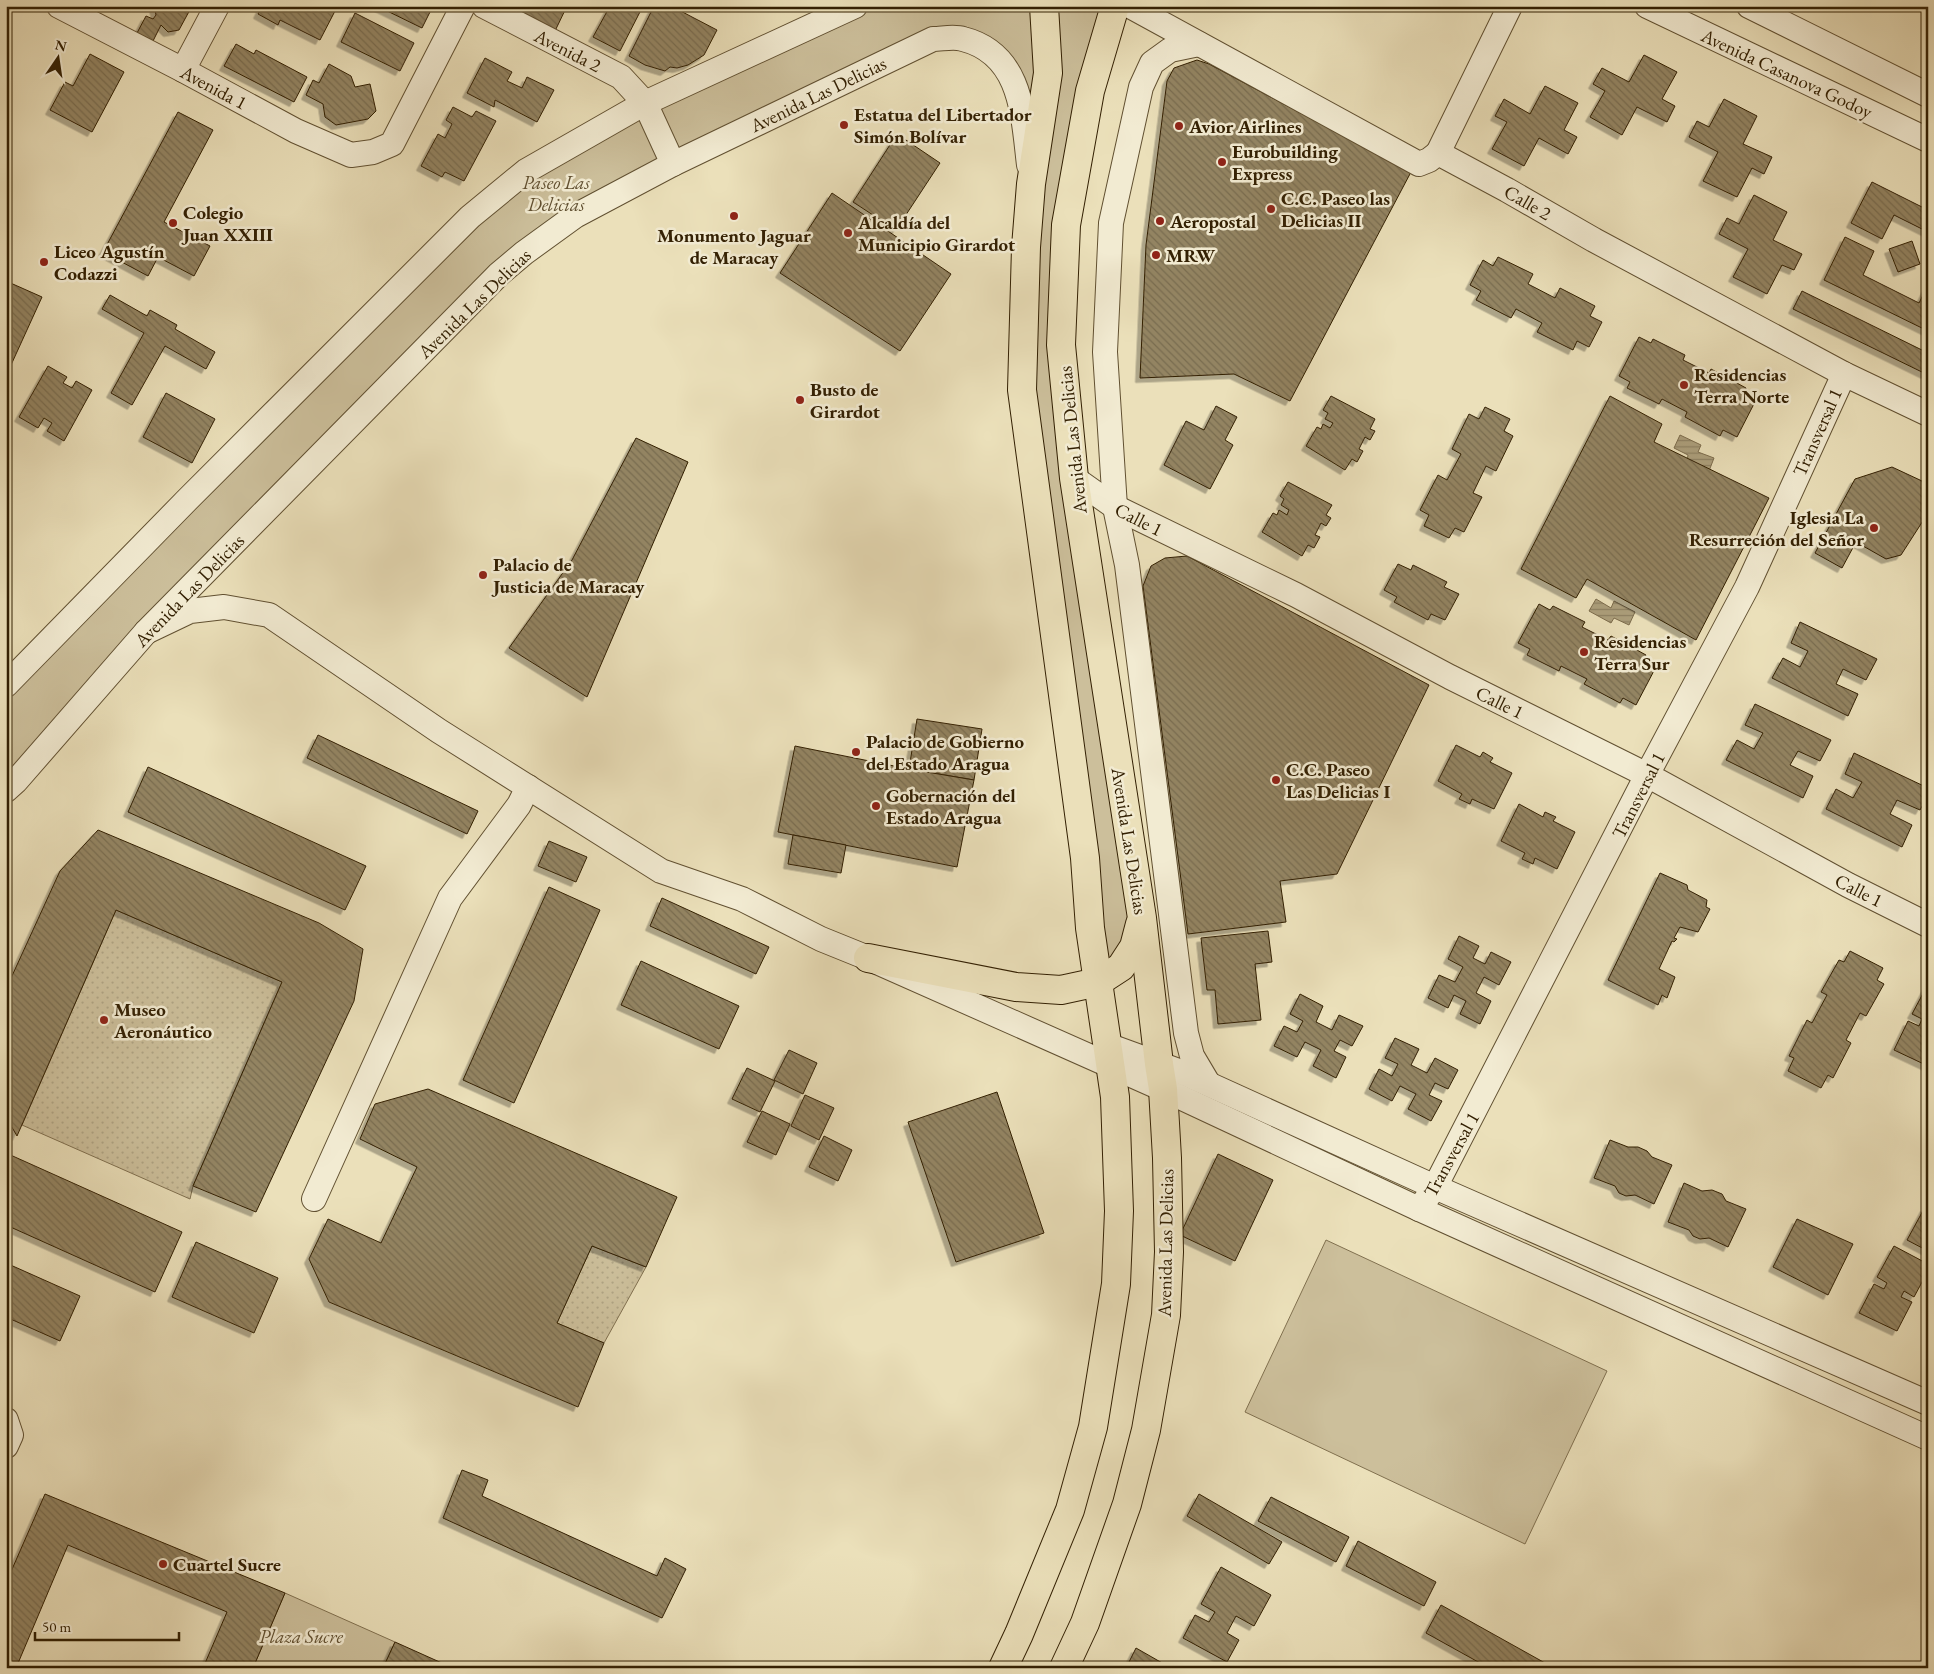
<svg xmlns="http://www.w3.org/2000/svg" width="1934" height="1674" font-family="'EB Garamond',serif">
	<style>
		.green { fill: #ccbf9b; stroke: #80704f }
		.garden { fill: url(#garden-dots); stroke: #80704f }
		.water { fill: url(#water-rules); stroke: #7c6c4c }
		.building { fill: url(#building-back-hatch); stroke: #332003; filter: url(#shadow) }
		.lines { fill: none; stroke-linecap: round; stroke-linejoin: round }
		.minor-casing { stroke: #615031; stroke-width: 26 }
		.major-casing { stroke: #332003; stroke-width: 30 }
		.minor { stroke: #f2ebd2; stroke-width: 24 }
		.major { stroke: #ebe0ba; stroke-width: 28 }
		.poi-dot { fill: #8f2418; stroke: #f2ebd2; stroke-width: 2 }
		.labels { text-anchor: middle; stroke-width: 5; stroke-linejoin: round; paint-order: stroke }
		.street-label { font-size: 19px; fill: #332003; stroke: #f2ebd2 }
		.poi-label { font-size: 19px; font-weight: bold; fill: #332003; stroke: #f2ebd2; text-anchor: start }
		.park-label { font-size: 19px; font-style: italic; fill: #615031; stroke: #f2ebd2 }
	</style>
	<defs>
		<pattern id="garden-dots" width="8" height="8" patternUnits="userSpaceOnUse" patternTransform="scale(1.25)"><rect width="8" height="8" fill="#ccbf9b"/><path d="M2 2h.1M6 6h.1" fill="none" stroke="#b0a484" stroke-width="1.8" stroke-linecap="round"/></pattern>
		<pattern id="water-rules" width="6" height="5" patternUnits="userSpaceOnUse" patternTransform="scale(1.25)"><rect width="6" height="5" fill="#ac9f7c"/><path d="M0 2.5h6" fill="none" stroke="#8d8163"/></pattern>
		<pattern id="building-back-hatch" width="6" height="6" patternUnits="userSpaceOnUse" patternTransform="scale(1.25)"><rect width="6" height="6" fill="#938462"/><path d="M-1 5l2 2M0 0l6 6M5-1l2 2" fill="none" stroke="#796c4f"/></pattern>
		<filter id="shadow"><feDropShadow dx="-4.5" dy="4.5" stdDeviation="0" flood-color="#0004"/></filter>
	</defs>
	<rect width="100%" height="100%" fill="#ebe0ba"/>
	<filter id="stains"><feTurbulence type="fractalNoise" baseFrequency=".004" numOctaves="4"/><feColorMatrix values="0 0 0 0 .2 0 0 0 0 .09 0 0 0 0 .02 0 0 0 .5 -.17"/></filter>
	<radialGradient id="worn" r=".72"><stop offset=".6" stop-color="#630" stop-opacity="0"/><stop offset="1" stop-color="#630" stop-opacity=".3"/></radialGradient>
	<!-- green -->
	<g class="green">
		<polygon points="855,6 1115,6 1090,91 1061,345 1142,918 1098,982 1035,488 1031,184 1004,64 933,39 535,244 6,773 6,681 526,171"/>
		<polygon points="1326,1240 1607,1371 1525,1544 1245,1412"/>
		<polygon points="285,1593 395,1642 383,1668 253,1668"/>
	</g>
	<!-- garden -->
	<g class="garden">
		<polygon points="116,910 282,982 193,1186 190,1199 22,1125"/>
		<polygon points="592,1246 646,1267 604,1343 557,1323"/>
	</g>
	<!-- water -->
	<g class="water">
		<polygon points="1680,435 1701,445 1698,452 1714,458 1709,471 1687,461 1688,455 1674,448"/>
		<polygon points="1596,599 1611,608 1614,601 1635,612 1629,625 1614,618 1611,623 1589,611"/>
	</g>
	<!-- building -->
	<g class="building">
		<polygon points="154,6 192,6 179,30 168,32 161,25 153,41 137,33 146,16 153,19 156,15"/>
		<polygon points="258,6 325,6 335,11 320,40 280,20 278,25 258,14 261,8"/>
		<polygon points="377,6 433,6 422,28"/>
		<polygon points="503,6 567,6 555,31"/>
		<polygon points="610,6 643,6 620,51 593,37"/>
		<polygon points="654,6 671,6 717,30 704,55 688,65 677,68 670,67 665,71 645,65 629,56"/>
		<polygon points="355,13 414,43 400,71 341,42"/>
		<polygon points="236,44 254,54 256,50 307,77 294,102 224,66"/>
		<polygon points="90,54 124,72 92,132 50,110 65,82 73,86"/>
		<polygon points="1644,55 1677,72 1662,99 1675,106 1667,122 1637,107 1622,135 1590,117 1605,91 1593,84 1602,68 1629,82"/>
		<polygon points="485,58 512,72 507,81 522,88 527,77 554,90 537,122 495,100 494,107 467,93"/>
		<polygon points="1197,60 1209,64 1411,172 1290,401 1234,374 1140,378 1146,245 1167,81 1174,68"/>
		<polygon points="329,64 351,76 355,87 370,84 376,111 368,119 336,125 325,117 323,104 306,95 313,80 319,83"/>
		<polygon points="1545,86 1578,103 1564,130 1577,137 1568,154 1539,138 1524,166 1492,149 1507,122 1495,116 1504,99 1530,114"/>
		<polygon points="1724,99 1757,116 1743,144 1772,157 1764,174 1752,168 1737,197 1703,181 1718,152 1689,137 1697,121 1709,127"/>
		<polygon points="453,107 472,117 476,111 496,121 464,181 445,172 442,177 421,166 438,134 445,138 452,124 446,120"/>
		<polygon points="178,112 213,130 164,222 210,246 194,276 158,257 148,276 103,252"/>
		<polygon points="897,134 940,163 896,230 853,202"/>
		<polygon points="1872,182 1928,210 1928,232 1894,215 1882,239 1851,223"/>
		<polygon points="832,193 951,274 900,351 780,273"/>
		<polygon points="1754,195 1787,212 1773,240 1802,254 1794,270 1782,265 1767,294 1733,277 1748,249 1719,234 1727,218 1739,224"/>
		<polygon points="1845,237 1874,251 1863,275 1919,303 1928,285 1928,331 1824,280"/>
		<polygon points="1912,241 1920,264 1898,272 1889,249"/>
		<polygon points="1498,257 1533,274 1528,284 1555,298 1560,288 1595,306 1590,316 1602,322 1589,347 1577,341 1573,350 1537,332 1542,323 1516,309 1511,318 1476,300 1481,291 1470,285 1483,260 1493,266"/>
		<polygon points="6,281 42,297 6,376"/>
		<polygon points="1802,291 1928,353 1928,370 1926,374 1793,309"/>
		<polygon points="110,295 147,316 150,310 177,325 175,329 215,352 206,369 165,346 132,405 111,393 144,333 102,309"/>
		<polygon points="1639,337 1651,343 1653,339 1685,355 1683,360 1709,373 1711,369 1746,388 1745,392 1757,398 1737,437 1723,430 1720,436 1685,417 1687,412 1662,399 1659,404 1627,388 1630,382 1619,376"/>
		<polygon points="48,366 67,377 63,383 72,388 76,381 92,390 64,441 47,431 52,423 44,418 38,428 19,417"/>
		<polygon points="166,393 215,419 192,463 143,437"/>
		<polygon points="1331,396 1375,419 1370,429 1375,431 1370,440 1365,437 1359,449 1363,451 1357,462 1352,459 1345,470 1306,446 1317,427 1321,429 1323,424 1330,428 1333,423 1325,419 1328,413 1323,410"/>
		<polygon points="1610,396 1662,424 1654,442 1769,498 1696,640 1587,579 1576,598 1521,569"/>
		<polygon points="1216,406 1237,417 1225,440 1233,445 1210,489 1164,465 1186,421 1204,430"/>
		<polygon points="1485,407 1510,419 1504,431 1513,436 1496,471 1486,466 1473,493 1482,497 1464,532 1455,528 1449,538 1424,526 1429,515 1420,510 1438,475 1447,480 1461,454 1452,449 1469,414 1479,419"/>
		<polygon points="636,438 688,462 587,697 509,648 572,560"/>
		<polygon points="1892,467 1922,481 1928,499 1928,513 1901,555 1886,559 1856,542 1842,568 1815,553 1855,479"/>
		<polygon points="1288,482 1332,505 1326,515 1331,518 1326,526 1321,523 1315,535 1320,537 1314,548 1308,545 1302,556 1262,532 1273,513 1277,515 1279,510 1287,515 1289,510 1281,505 1284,499 1280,496"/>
		<polygon points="1187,556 1429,685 1337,874 1280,881 1286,922 1188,934 1143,586 1151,566 1165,558"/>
		<polygon points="1398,564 1411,570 1413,565 1447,582 1444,587 1459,594 1445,620 1431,614 1428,620 1394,602 1397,597 1384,590"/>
		<polygon points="1539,604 1550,610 1553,606 1585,622 1582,627 1608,640 1611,636 1646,655 1644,659 1657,665 1636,705 1623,698 1620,703 1584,684 1587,679 1561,666 1559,671 1527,655 1530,649 1518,643"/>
		<polygon points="1800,622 1877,659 1866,680 1843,669 1836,684 1858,694 1848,716 1772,678 1783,658 1800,667 1808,651 1791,643"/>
		<polygon points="1755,704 1831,740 1820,761 1798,751 1790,765 1813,776 1803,798 1726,760 1737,740 1754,749 1763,733 1745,725"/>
		<polygon points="917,719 982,729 974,780 909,769"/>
		<polygon points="318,735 478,811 467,834 307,758"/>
		<polygon points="1456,745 1480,757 1483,752 1493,758 1490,762 1512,773 1494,809 1472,799 1470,804 1459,799 1462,794 1438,781"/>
		<polygon points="795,746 909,769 974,780 957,867 778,832"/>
		<polygon points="1854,753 1928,788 1928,795 1920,810 1897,800 1890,814 1912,825 1902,847 1826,809 1836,789 1853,798 1862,782 1845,774"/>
		<polygon points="148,767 366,866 345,910 128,812"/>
		<polygon points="1519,804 1543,817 1545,812 1556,817 1553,821 1575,832 1557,869 1535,858 1533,864 1522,859 1525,853 1501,841"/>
		<polygon points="98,830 319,923 363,949 354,1001 256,1212 193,1186 282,982 116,910 17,1136 6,1117 6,989 60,871"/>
		<polygon points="793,835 846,845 841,873 788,864"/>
		<polygon points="549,841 587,857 576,882 538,866"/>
		<polygon points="1660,873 1687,885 1688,890 1707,900 1706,907 1710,909 1698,932 1680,927 1674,938 1677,939 1674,942 1672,941 1659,969 1675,977 1667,998 1662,995 1658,1005 1608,980"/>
		<polygon points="549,887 600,910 514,1103 463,1080"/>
		<polygon points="662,898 769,947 756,974 650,926"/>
		<polygon points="1268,931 1272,962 1255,964 1261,1020 1218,1024 1215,990 1207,990 1201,938"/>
		<polygon points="1459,936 1479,946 1473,958 1485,964 1491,952 1511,962 1499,985 1484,977 1476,993 1491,1001 1480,1024 1460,1014 1466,1001 1454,995 1448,1008 1428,998 1439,975 1455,982 1463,967 1448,959"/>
		<polygon points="1850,951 1883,968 1877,980 1884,984 1866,1016 1860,1013 1846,1040 1851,1043 1833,1078 1828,1075 1821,1088 1788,1071 1794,1058 1789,1056 1807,1020 1812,1023 1827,995 1821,992 1839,960 1844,962"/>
		<polygon points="641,961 739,1006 719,1049 621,1005"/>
		<polygon points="1928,984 1928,1066 1894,1050 1908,1021 1919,1026 1922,1019 1912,1014"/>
		<polygon points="1300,994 1323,1006 1316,1022 1332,1030 1339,1015 1363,1026 1352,1046 1340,1040 1334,1051 1346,1057 1336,1078 1313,1066 1321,1050 1305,1042 1297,1057 1274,1046 1284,1026 1297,1032 1303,1021 1290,1014"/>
		<polygon points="1395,1038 1419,1049 1411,1065 1427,1073 1435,1058 1458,1070 1448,1089 1435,1083 1429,1095 1442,1101 1431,1121 1408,1109 1416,1094 1400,1086 1392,1101 1369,1089 1379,1069 1392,1076 1398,1064 1385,1058"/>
		<polygon points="789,1050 817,1063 803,1094 774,1080"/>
		<polygon points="747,1068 775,1081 760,1112 732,1099"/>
		<polygon points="428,1089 677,1197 646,1267 592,1246 557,1323 604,1343 578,1407 329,1302 309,1259 328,1219 381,1243 417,1167 360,1139 375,1104"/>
		<polygon points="997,1092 1044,1233 956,1262 908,1122"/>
		<polygon points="805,1095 834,1108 819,1140 791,1126"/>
		<polygon points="762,1111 790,1124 776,1155 747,1142"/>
		<polygon points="824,1136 852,1150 838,1181 809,1167"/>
		<polygon points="1610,1140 1628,1147 1638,1147 1647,1151 1652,1157 1672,1165 1654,1204 1635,1195 1626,1196 1619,1193 1615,1186 1594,1178"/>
		<polygon points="6,1153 182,1232 155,1292 6,1225"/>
		<polygon points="1218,1154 1273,1180 1235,1261 1180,1235"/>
		<polygon points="1684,1183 1702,1191 1712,1190 1722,1194 1726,1201 1746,1209 1728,1247 1709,1238 1700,1239 1693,1236 1689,1230 1668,1222"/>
		<polygon points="1925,1207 1928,1208 1928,1251 1907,1240"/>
		<polygon points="1797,1219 1853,1244 1828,1295 1773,1267"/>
		<polygon points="196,1242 278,1278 254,1333 172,1297"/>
		<polygon points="1894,1246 1928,1264 1928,1271 1914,1297 1904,1291 1901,1297 1912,1302 1897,1331 1859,1313 1874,1284 1884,1289 1887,1283 1877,1277"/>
		<polygon points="6,1263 80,1296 60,1341 6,1317"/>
		<polygon points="462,1470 488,1480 482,1496 657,1576 665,1558 686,1569 662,1618 443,1518"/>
		<polygon points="45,1494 285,1593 253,1668 203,1668 227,1612 68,1545 16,1668 6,1668 6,1583"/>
		<polygon points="1199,1494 1282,1542 1269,1564 1187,1516"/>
		<polygon points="1271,1497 1349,1537 1336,1562 1258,1521"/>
		<polygon points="1358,1541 1436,1582 1424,1606 1346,1566"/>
		<polygon points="1221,1567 1271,1595 1254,1626 1236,1616 1227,1633 1239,1640 1227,1662 1183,1638 1195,1615 1209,1622 1215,1612 1201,1604"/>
		<polygon points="1441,1605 1554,1668 1489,1668 1426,1633"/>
		<polygon points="395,1642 453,1668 383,1668"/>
		<polygon points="1136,1648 1171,1668 1126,1668"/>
	</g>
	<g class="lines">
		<defs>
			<g id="minor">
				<polyline points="59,6 183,70 296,131 351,155 373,152 392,144 463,6"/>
				<polyline points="484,6 621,77 645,103 673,164"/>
				<polyline points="1130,6 1419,164 1429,160 1438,153 1507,190 1594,240 1844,374 1928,414"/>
				<polyline points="1647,6 1928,140"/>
				<polyline points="1749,6 1928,95"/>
				<polyline points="1199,44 1170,50 1152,63 1141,87 1111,223 1105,352 1115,507 1127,565 1186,1033 1192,1056 1208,1083"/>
				<polyline points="183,70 217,6"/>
				<polyline points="1438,153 1510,6"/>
				<polyline points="1074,478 1115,507 1296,595 1450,677 1647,775 1848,885 1928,925"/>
				<polyline points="146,632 190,611 224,607 269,615 439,731 661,871 742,899 821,939 868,958 1163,1089 1419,1209 1928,1438"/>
				<polyline points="6,685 187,500 470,217 526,171 645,103 855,6"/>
				<path d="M6 790 16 781 146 632 499 274 524 253 575 216 673 164 933 39C942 39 954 36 963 39 1022 54 1023 115 1029 165"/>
				<polyline points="1107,1045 1184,1073 1435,1187 1928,1403"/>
				<polyline points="314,1199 450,898 519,805 528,787"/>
				<polyline points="1419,1209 1435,1187 1647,775 1747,587 1844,374"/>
				<polyline points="6,1420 11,1435 6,1446"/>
			</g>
			<g id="major">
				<polyline points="868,958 1016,987 1061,990 1098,982 1121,967 1134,947 1140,924"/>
				<polyline points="1003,1668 1019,1634 1070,1510 1093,1427 1116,1284 1119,1211 1115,1097 1090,928 1085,858 1022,390 1026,247 1031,184 1048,73 1044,6"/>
				<polyline points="1064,1668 1085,1623 1127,1504 1146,1430 1166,1315 1169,1252 1167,1158 1163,1089 1159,1064 1142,918 1074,478 1061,345 1066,225 1090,91 1115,6"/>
			</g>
		</defs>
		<!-- minor casing -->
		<use href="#minor" class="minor-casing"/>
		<!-- major casing -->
		<use href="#major" class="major-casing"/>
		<!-- minor -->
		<use href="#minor" class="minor"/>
		<!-- major -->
		<use href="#major" class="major"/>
	</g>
	<!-- markers -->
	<g class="poi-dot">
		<circle cx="844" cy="125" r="5"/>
		<circle cx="1179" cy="126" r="5"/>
		<circle cx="1222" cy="162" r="5"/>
		<circle cx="1271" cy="209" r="5"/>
		<circle cx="734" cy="216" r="5"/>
		<circle cx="1160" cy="221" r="5"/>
		<circle cx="173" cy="223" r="5"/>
		<circle cx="848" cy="233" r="5"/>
		<circle cx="1156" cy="255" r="5"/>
		<circle cx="44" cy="262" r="5"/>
		<circle cx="1684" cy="385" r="5"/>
		<circle cx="800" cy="400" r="5"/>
		<circle cx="1874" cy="528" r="5"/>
		<circle cx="483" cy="575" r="5"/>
		<circle cx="1584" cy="652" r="5"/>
		<circle cx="856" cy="752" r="5"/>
		<circle cx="1276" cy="780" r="5"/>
		<circle cx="876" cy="806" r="5"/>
		<circle cx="104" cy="1020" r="5"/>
		<circle cx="163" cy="1564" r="5"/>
	</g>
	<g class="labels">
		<!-- street labels -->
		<g class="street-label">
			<text transform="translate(568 50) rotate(27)" y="7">Avenida 2</text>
			<text transform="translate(1787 73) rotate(25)" y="7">Avenida Casanova Godoy</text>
			<text transform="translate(214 87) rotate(28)" y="7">Avenida 1</text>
			<text transform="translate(818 94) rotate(-26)" y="7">Avenida Las Delicias</text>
			<text transform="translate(1528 202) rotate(30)" y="7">Calle 2</text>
			<text transform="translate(474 303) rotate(-44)" y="7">Avenida Las Delicias</text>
			<text transform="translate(1817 432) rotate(-66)" y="7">Transversal 1</text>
			<text transform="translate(1072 440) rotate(-96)" y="7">Avenida Las Delicias</text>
			<text transform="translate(1139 519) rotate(27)" y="7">Calle 1</text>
			<text transform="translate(189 590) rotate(-46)" y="7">Avenida Las Delicias</text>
			<text transform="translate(1500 702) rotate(26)" y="7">Calle 1</text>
			<text transform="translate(1638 795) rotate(-63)" y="7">Transversal 1</text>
			<text transform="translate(1130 841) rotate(81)" y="7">Avenida Las Delicias</text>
			<text transform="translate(1859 890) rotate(27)" y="7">Calle 1</text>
			<text transform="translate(1451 1154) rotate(-61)" y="7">Transversal 1</text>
			<text transform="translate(1165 1243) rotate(-89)" y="7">Avenida Las Delicias</text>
		</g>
		<!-- poi labels -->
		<g class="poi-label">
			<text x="854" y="121">Estatua del Libertador<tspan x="854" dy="22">Simón Bolívar</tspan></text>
			<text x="1189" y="133">Avior Airlines</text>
			<text x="1232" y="158">Eurobuilding<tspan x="1232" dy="22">Express</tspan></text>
			<text x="1281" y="205">C.C. Paseo las<tspan x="1281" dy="22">Delicias II</tspan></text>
			<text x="183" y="219">Colegio<tspan x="183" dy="22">Juan XXIII</tspan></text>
			<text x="1170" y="228">Aeropostal</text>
			<text x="858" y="229">Alcaldía del<tspan x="858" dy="22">Municipio Girardot</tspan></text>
			<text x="734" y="242" text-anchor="middle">Monumento Jaguar<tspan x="734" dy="22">de Maracay</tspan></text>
			<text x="54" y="258">Liceo Agustín<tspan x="54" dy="22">Codazzi</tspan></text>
			<text x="1166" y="262">MRW</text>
			<text x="1694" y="381">Residencias<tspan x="1694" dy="22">Terra Norte</tspan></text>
			<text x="810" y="396">Busto de<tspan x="810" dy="22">Girardot</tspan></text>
			<text x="1864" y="524" text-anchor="end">Iglesia La<tspan x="1864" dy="22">Resurreción del Señor</tspan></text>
			<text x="493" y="571">Palacio de<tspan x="493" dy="22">Justicia de Maracay</tspan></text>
			<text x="1594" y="648">Residencias<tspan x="1594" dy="22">Terra Sur</tspan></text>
			<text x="866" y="748">Palacio de Gobierno<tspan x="866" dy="22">del Estado Aragua</tspan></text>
			<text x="1286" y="776">C.C. Paseo<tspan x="1286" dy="22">Las Delicias I</tspan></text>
			<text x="886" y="802">Gobernación del<tspan x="886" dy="22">Estado Aragua</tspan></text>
			<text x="114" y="1016">Museo<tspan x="114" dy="22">Aeronáutico</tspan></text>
			<text x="173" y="1571">Cuartel Sucre</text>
		</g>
		<!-- park labels -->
		<g class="park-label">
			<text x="556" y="189">Paseo Las<tspan x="556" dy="22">Delicias</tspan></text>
			<text x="301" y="1643">Plaza Sucre</text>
		</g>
	</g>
	<!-- margin -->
	<rect width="1934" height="1674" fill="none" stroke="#ebe0ba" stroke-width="25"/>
	<rect x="8" y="8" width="1919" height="1659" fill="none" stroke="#332003" stroke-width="2.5"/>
	<rect x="12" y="12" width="1909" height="1649" fill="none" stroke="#332003"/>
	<!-- north arrow -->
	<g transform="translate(58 58) rotate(13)" stroke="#f2ebd2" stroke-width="4" paint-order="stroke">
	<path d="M0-4L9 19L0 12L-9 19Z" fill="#332003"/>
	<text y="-8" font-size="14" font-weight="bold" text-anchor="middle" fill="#332003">N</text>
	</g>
	<!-- scale -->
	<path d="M35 1632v8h144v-8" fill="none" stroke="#332003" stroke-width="2.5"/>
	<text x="42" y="1632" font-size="15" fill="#332003" stroke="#f2ebd2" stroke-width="4" paint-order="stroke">50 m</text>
	<rect width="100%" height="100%" filter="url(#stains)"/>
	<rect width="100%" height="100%" fill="url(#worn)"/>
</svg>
